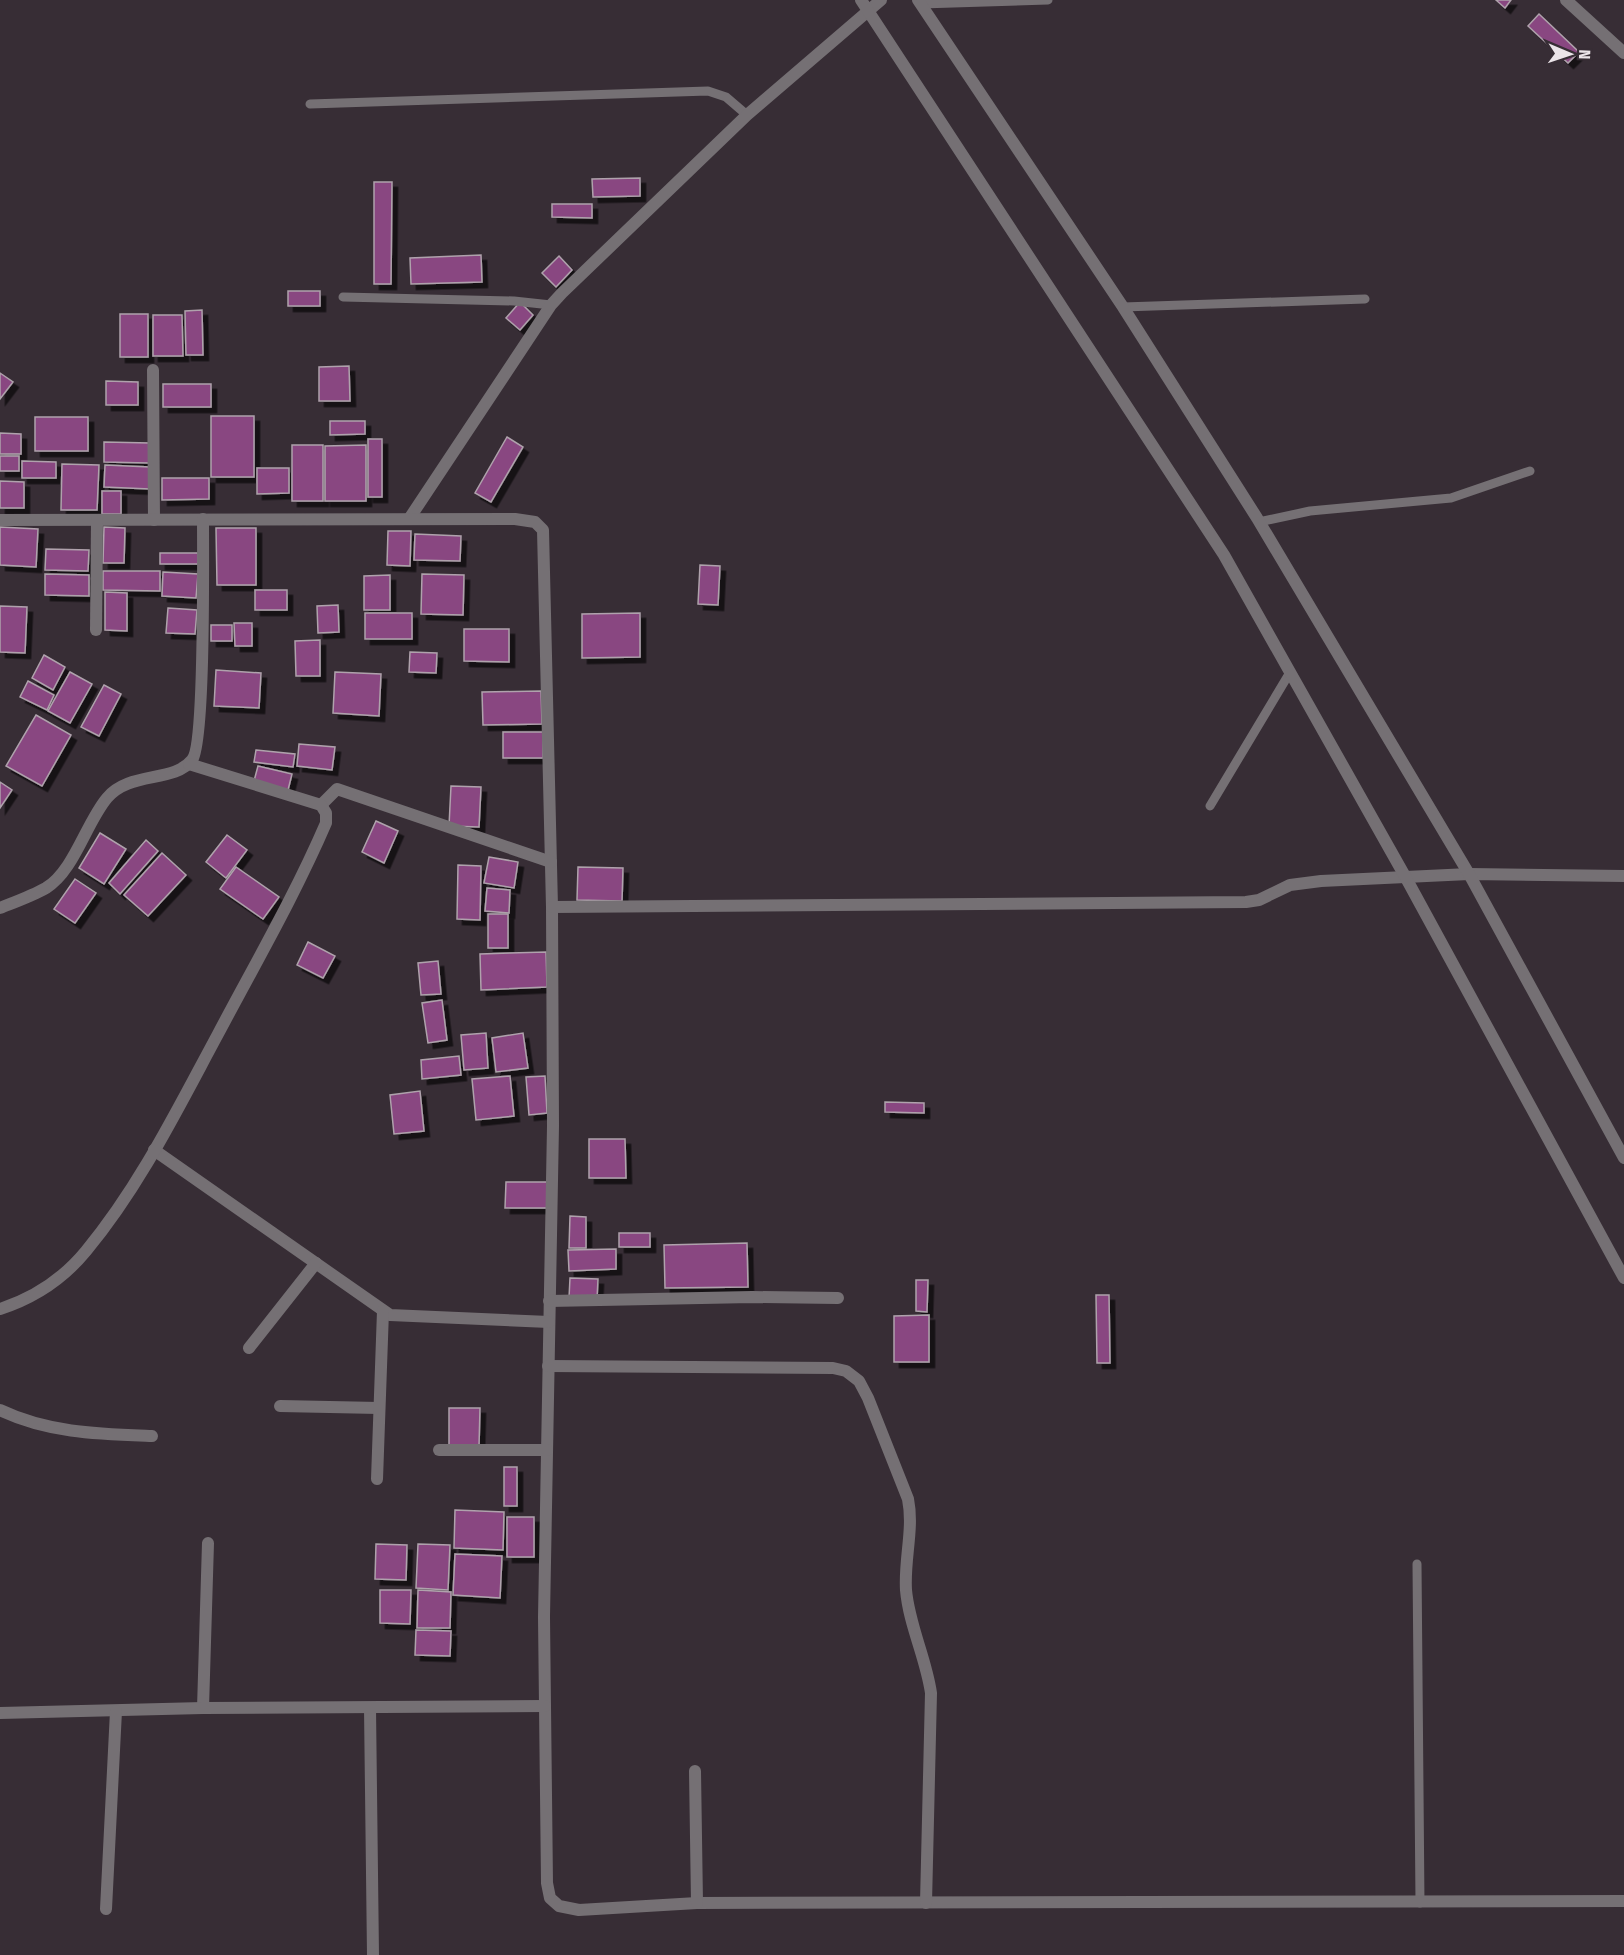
<svg xmlns="http://www.w3.org/2000/svg" width="1624" height="1955" font-family="'Fira Sans Condensed',sans-serif">
	<style>
		.building { fill: #894681; stroke: #afa2ac; stroke-width: 1.5; filter: url(#shadow) }
		.lines { fill: none; stroke-linecap: round; stroke-linejoin: round }
		.service { stroke: #757074; stroke-width: 9 }
		.minor { stroke: #757074; stroke-width: 12 }
		.tertiary { stroke: #757074; stroke-width: 12 }
	</style>
	<defs>
		<filter id="shadow"><feDropShadow dx="5.5" dy="5.5" stdDeviation="0" flood-color="#0009"/></filter>
	</defs>
	<rect width="100%" height="100%" fill="#372d35"/>
	<!-- building -->
	<g class="building">
		<polygon points="1496,0 1511,0 1505,8"/>
		<polygon points="1539,14 1579,52 1568,63 1528,26"/>
		<polygon points="640,178 640,196 593,197 592,179"/>
		<polygon points="374,182 392,182 391,284 374,284"/>
		<polygon points="552,204 592,204 592,218 552,217"/>
		<polygon points="481,255 482,282 411,284 410,258"/>
		<polygon points="559,256 572,270 556,287 542,273"/>
		<rect x="288" y="291" width="32" height="15"/>
		<polygon points="520,302 533,315 520,330 506,318"/>
		<polygon points="202,310 203,355 186,355 185,311"/>
		<rect x="120" y="314" width="28" height="43"/>
		<polygon points="153,315 182,315 183,356 153,356"/>
		<polygon points="349,366 350,401 319,401 319,367"/>
		<polygon points="0,373 13,382 0,399"/>
		<polygon points="106,381 138,382 138,405 106,405"/>
		<rect x="163" y="384" width="48" height="23"/>
		<rect x="211" y="416" width="43" height="61"/>
		<rect x="35" y="417" width="53" height="34"/>
		<polygon points="330,421 365,421 365,434 330,435"/>
		<polygon points="0,433 21,434 21,454 0,454"/>
		<polygon points="507,437 523,447 491,502 475,493"/>
		<rect x="368" y="439" width="14" height="58"/>
		<polygon points="104,442 150,443 149,463 104,462"/>
		<rect x="292" y="445" width="31" height="56"/>
		<polygon points="366,445 366,501 325,501 325,446"/>
		<rect x="0" y="456" width="19" height="15"/>
		<polygon points="22,461 56,462 56,478 22,478"/>
		<polygon points="62,464 99,465 97,510 61,510"/>
		<polygon points="105,465 150,467 150,489 104,487"/>
		<polygon points="257,468 289,468 289,493 257,494"/>
		<polygon points="162,478 209,478 209,499 162,500"/>
		<polygon points="0,481 24,482 24,508 0,508"/>
		<rect x="102" y="491" width="19" height="23"/>
		<polygon points="0,527 38,529 36,567 0,565"/>
		<polygon points="104,527 125,528 124,563 103,563"/>
		<polygon points="216,528 256,528 256,585 217,585"/>
		<polygon points="388,531 411,531 410,566 387,565"/>
		<polygon points="415,534 461,536 460,561 414,560"/>
		<polygon points="46,549 89,550 88,571 45,570"/>
		<rect x="160" y="553" width="38" height="11"/>
		<polygon points="700,565 720,566 718,605 698,604"/>
		<polygon points="103,571 160,571 160,591 103,590"/>
		<polygon points="163,572 198,574 196,598 162,596"/>
		<polygon points="45,574 89,575 89,596 45,595"/>
		<polygon points="422,574 464,575 463,615 421,614"/>
		<polygon points="390,575 390,610 364,610 364,576"/>
		<rect x="255" y="590" width="32" height="20"/>
		<polygon points="105,592 127,593 127,631 105,630"/>
		<polygon points="338,605 339,632 318,633 317,606"/>
		<polygon points="0,606 27,607 25,653 0,652"/>
		<polygon points="168,608 197,610 195,634 166,633"/>
		<rect x="365" y="613" width="47" height="26"/>
		<polygon points="640,613 640,657 582,658 582,614"/>
		<polygon points="234,623 252,623 252,646 235,646"/>
		<rect x="211" y="625" width="21" height="16"/>
		<polygon points="464,629 509,629 509,662 464,661"/>
		<polygon points="320,640 320,676 296,676 295,641"/>
		<polygon points="410,652 437,653 436,673 409,672"/>
		<polygon points="44,655 65,667 53,690 32,678"/>
		<polygon points="216,670 261,673 259,708 214,706"/>
		<polygon points="70,672 92,684 70,723 48,711"/>
		<polygon points="335,672 381,674 379,716 333,713"/>
		<polygon points="28,681 54,695 47,710 20,697"/>
		<polygon points="104,685 121,694 99,736 81,727"/>
		<polygon points="541,691 542,724 483,725 482,692"/>
		<polygon points="36,715 71,735 42,786 6,766"/>
		<rect x="503" y="732" width="40" height="26"/>
		<polygon points="299,744 335,747 332,770 297,766"/>
		<polygon points="256,750 295,754 293,767 254,762"/>
		<polygon points="258,766 292,774 288,790 254,781"/>
		<polygon points="0,782 12,790 0,808"/>
		<polygon points="451,786 481,787 479,827 449,826"/>
		<polygon points="376,821 398,831 384,863 362,852"/>
		<polygon points="100,833 126,849 104,884 79,868"/>
		<polygon points="227,835 247,850 226,878 206,862"/>
		<polygon points="146,840 158,851 120,894 109,883"/>
		<polygon points="162,853 186,875 148,916 124,895"/>
		<polygon points="489,857 518,862 514,888 484,883"/>
		<polygon points="458,865 481,866 480,920 457,919"/>
		<polygon points="236,867 279,897 263,919 220,889"/>
		<polygon points="578,867 623,868 622,901 577,900"/>
		<polygon points="75,879 96,893 75,923 54,909"/>
		<polygon points="487,888 510,890 509,913 485,911"/>
		<rect x="488" y="914" width="20" height="34"/>
		<polygon points="308,942 335,956 323,978 297,965"/>
		<polygon points="546,952 547,987 481,990 480,954"/>
		<polygon points="438,961 441,994 421,995 418,963"/>
		<polygon points="442,1000 447,1040 428,1043 422,1003"/>
		<polygon points="486,1033 488,1068 464,1070 461,1035"/>
		<polygon points="523,1033 528,1068 496,1072 492,1038"/>
		<polygon points="459,1056 461,1075 422,1079 421,1060"/>
		<polygon points="510,1076 514,1116 476,1120 472,1079"/>
		<polygon points="545,1076 547,1113 529,1115 526,1077"/>
		<polygon points="420,1091 424,1131 394,1134 390,1095"/>
		<polygon points="885,1102 924,1103 924,1113 885,1112"/>
		<polygon points="589,1139 625,1139 626,1178 589,1178"/>
		<polygon points="506,1182 548,1182 548,1208 505,1208"/>
		<polygon points="570,1216 586,1217 586,1248 569,1248"/>
		<rect x="619" y="1233" width="31" height="14"/>
		<polygon points="747,1243 748,1287 665,1288 664,1245"/>
		<polygon points="616,1249 616,1269 569,1271 568,1250"/>
		<polygon points="570,1278 598,1279 597,1299 569,1298"/>
		<polygon points="916,1280 928,1280 927,1312 916,1311"/>
		<polygon points="1096,1295 1109,1295 1110,1363 1097,1363"/>
		<polygon points="929,1315 929,1362 894,1362 894,1316"/>
		<polygon points="449,1408 480,1408 479,1446 449,1445"/>
		<rect x="504" y="1467" width="13" height="39"/>
		<polygon points="455,1510 504,1512 503,1550 454,1548"/>
		<rect x="507" y="1517" width="27" height="40"/>
		<polygon points="376,1544 407,1545 406,1580 375,1579"/>
		<polygon points="418,1544 450,1545 448,1590 416,1588"/>
		<polygon points="455,1554 502,1556 500,1598 453,1595"/>
		<polygon points="380,1590 411,1590 410,1624 380,1623"/>
		<polygon points="418,1590 451,1592 450,1628 417,1628"/>
		<polygon points="416,1630 451,1631 450,1656 415,1655"/>
	</g>
	<g class="lines">
		<!-- service -->
		<g class="service">
			<polyline points="921,4 1048,0"/>
			<polyline points="310,104 708,91 726,97 747,115"/>
			<polyline points="343,297 514,301 551,305"/>
			<polyline points="1123,307 1365,299"/>
			<polyline points="1259,522 1310,511 1451,498 1530,471"/>
			<polyline points="1210,806 1289,674"/>
			<polyline points="1417,1564 1420,1903"/>
		</g>
		<!-- minor -->
		<g class="minor">
			<polyline points="153,370 154,520"/>
			<polyline points="409,519 551,305 562,293 747,115 881,0"/>
			<polyline points="0,520 515,519 535,522 543,530 552,907 553,1126 544,1617 547,1883 550,1898 559,1906 579,1910 697,1903 1624,1901"/>
			<polyline points="96,630 97,520"/>
			<polyline points="321,805 337,789 551,862"/>
			<polyline points="552,907 1246,902 1259,900 1290,885 1321,881 1469,874 1624,876"/>
			<path d="M0 908C15 902 32 896 46 888 74 871 86 823 107 798 129 771 174 783 192 760 205 745 203 553 203 519"/>
			<polyline points="154,1150 390,1315 549,1322"/>
			<polyline points="549,1301 752,1297 838,1298"/>
			<path d="M0 1309C34 1298 63 1279 86 1251 140 1186 178 1108 218 1034 255 964 295 895 326 823V813L321 805 189 764"/>
			<polyline points="249,1348 316,1263"/>
			<path d="M548 1366 833 1368 846 1371 859 1381 868 1398 908 1499C914 1529 904 1559 906 1590 909 1625 926 1658 931 1693L926 1903"/>
			<polyline points="280,1406 379,1408"/>
			<path d="M0 1410C48 1433 99 1434 152 1436"/>
			<polyline points="439,1450 547,1450"/>
			<polyline points="377,1479 383,1311"/>
			<polyline points="203,1708 208,1543"/>
			<polyline points="370,1708 373,1955"/>
			<polyline points="0,1713 203,1708 545,1706"/>
			<polyline points="695,1771 697,1903"/>
			<polyline points="106,1909 116,1711"/>
		</g>
		<!-- tertiary -->
		<g class="tertiary">
			<polyline points="861,0 1224,555 1406,878 1624,1278"/>
			<polyline points="918,0 1123,307 1257,518 1469,874 1624,1158"/>
			<polyline points="1566,0 1624,53"/>
		</g>
	</g>
	<!-- north arrow -->
	<g transform="translate(1570 54) rotate(92)" stroke="#372d35" stroke-width="4.5" paint-order="stroke">
	<path d="M0-4.5L10 22L0 15L-10 22Z" fill="#ebe4e9"/>
	<text y="-9" font-size="16" font-weight="bold" text-anchor="middle" fill="#ebe4e9">N</text>
	</g>
</svg>
